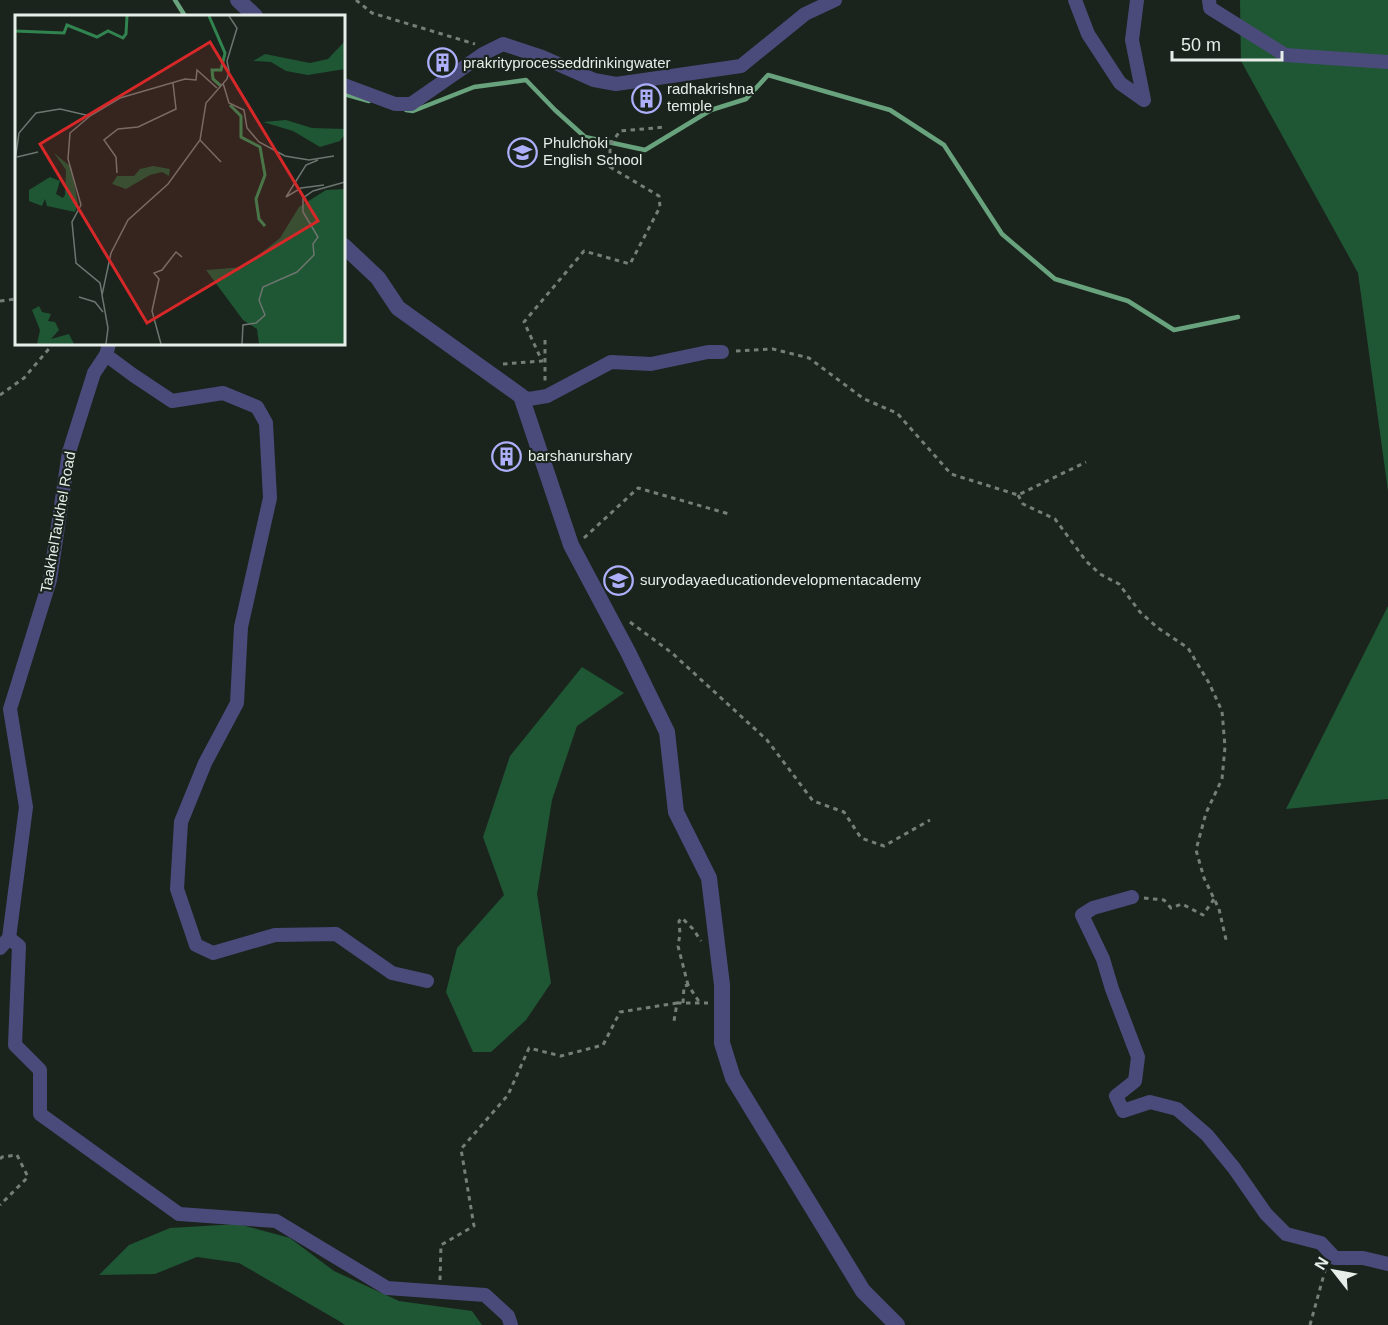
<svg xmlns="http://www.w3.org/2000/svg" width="1388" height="1325" font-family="Helvetica,sans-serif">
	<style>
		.green { fill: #1f5633 }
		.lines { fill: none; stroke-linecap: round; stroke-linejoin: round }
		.stream { stroke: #68a37d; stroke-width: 4.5 }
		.path { stroke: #757e77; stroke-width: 3; stroke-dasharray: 4.5 4.5; stroke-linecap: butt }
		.minor { stroke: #4b4b7b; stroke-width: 14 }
		.tertiary { stroke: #4b4b7b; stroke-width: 16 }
		.labels { text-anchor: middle; stroke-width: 4.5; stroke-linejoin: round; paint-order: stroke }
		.poi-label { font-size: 15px; fill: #e7eee9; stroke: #1a241d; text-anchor: start }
		.street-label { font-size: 15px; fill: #e7eee9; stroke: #1a241d }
		.inset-river { fill: none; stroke: #31834f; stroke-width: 3 }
		.inset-road { fill: none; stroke: #6c756f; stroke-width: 1.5 }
		.view { fill: #d62828; fill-opacity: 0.15; stroke: #d62828; stroke-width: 3 }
		.inset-edge { fill: none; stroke: #e7eee9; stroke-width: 3 }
	</style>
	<rect width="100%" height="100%" fill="#1a241d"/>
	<!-- green -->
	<g class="green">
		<polygon points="1240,0 1388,0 1388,491 1358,273 1241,61"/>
		<polygon points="1388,606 1388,799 1286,809"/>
		<polygon points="582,667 624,693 577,726 552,800 537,894 551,983 526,1020 491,1052 473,1052 446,992 457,948 504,895 483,837 510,756"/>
		<polygon points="238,1224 290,1238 334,1271 399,1301 472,1311 482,1325 345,1325 339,1321 239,1263 197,1257 155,1274 99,1275 129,1245 170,1228"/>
	</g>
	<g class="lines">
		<!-- stream -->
		<g class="stream">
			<polyline points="175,0 185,16"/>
			<polyline points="344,94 369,101"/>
			<polyline points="406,110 413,111 474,87 526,80 555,110 585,137 645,150 711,110 746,99 768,75 890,110 944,145 1002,234 1055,279 1128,301 1174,330 1238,317"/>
		</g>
		<!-- path -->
		<g class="path">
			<polyline points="356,0 372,13 475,44"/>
			<polyline points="0,301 16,299"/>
			<polyline points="545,340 545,382"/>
			<polyline points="736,351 773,349 809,358 864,399 897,413 951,474 1018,495 1086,462"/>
			<polyline points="503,364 542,361 524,322 584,251 630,264 660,207 659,196 610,167 610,145 620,131 666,127"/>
			<polyline points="0,395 24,378 53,344"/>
			<polyline points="1018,495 1023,504 1055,519 1086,561 1100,574 1119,584 1140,612 1158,628 1188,648 1209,683 1222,711 1225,747 1222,779 1206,813 1196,850 1204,878 1219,909 1227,944"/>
			<polyline points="584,538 638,488 729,514"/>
			<polyline points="630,622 672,653 767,740 813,801 844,812 861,838 884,846 930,820"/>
			<polyline points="1144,898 1164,900 1171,908 1182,904 1203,915 1214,899"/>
			<polyline points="688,985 678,946 680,934 679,921 682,918 693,929 701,941"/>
			<polyline points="677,1003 708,1003"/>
			<polyline points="683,1003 684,986 688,985 700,1003"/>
			<polyline points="0,1159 2,1157 17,1155 28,1177 0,1205"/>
			<polyline points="440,1280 441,1245 474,1226 461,1149 508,1095 529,1048 561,1056 603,1045 620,1012 677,1003 674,1021"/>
			<polyline points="1310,1325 1326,1267"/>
		</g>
		<!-- minor -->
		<g class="minor">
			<polyline points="1075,0 1088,34 1120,83 1144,100 1132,40 1137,0"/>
			<polyline points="1209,0 1210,8 1285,55 1388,62"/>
			<polyline points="344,85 395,104 411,104 483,54 503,44 542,57 594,80 616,84 741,66 805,14 835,0"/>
			<polyline points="106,355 133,375 172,401 223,393 257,407 266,423 270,498 241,627 237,703 205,763 181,822 177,889 196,945 213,953 275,935 336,934 392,973 427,981"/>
			<polyline points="521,396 529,399 547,396 611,362 651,364 708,352 722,352"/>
			<polyline points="1132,897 1093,908 1082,915 1103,959 1112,989 1138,1057 1135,1081 1116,1096 1123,1111 1150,1102 1177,1109 1207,1135 1234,1168 1266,1214 1286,1234 1321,1243 1335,1258 1363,1258 1388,1264"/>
			<polyline points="9,938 19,946 15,1045 40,1070 40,1114 179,1214 276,1221 387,1288 485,1295 508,1316 511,1325"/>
			<polyline points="0,948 9,938 26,807 10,709 50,580 69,452 94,373 106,355 109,344"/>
		</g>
		<!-- tertiary -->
		<g class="tertiary">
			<polyline points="238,0 255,16"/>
			<polyline points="344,246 378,278 398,308 521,396 571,545 628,652 667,732 676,812 709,878 722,985 722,1043 733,1078 863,1291 897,1325"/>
		</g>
	</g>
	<!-- icons -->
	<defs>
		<symbol id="building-ring" viewBox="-11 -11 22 22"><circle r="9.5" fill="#1a241d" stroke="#adaffb" stroke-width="1.5"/><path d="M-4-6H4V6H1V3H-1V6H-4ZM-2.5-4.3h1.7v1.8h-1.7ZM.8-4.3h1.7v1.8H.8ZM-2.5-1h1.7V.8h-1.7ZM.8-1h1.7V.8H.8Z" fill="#adaffb"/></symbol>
		<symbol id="school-ring" viewBox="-11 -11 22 22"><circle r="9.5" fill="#1a241d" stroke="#adaffb" stroke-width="1.5"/><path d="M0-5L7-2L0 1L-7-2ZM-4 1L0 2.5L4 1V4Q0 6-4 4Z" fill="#adaffb"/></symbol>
	</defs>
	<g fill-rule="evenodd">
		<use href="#building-ring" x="426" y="46" width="33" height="33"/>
		<use href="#building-ring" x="630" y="82" width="33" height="33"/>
		<use href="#school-ring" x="506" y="136" width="33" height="33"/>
		<use href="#building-ring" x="490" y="440" width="33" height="33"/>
		<use href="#school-ring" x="602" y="564" width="33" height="33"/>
	</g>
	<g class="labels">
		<!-- poi labels -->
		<g class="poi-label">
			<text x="463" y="68">prakrityprocesseddrinkingwater</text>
			<text x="667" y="94">radhakrishna<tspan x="667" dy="17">temple</tspan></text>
			<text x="543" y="148">Phulchoki<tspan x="543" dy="17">English School</tspan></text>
			<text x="528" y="461">barshanurshary</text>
			<text x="640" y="585">suryodayaeducationdevelopmentacademy</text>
		</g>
		<!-- street labels -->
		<g class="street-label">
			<text transform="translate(58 522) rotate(-80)" y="5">TaakhelTaukhel Road</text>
		</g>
	</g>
	<!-- overview -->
	<g transform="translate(15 15)">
		<rect width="330" height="330" fill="#1a241d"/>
		<path d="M330 26V54L293 60 271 56 256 47 238 46 250 39 295 48 313 44ZM271 105 297 113 330 114V119L325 126 305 132 278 116 248 107ZM39 138 56 152 63 189 60 197 32 191 30 184 27 191 14 186V175L35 162 45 166 41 179 48 183 50 180 51 155ZM138 151 155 154 154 161 147 157 135 160 111 174 97 169 102 161H119L125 154ZM330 174V329H244L242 314 228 305 191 255 229 252 265 223 284 192 311 175ZM24 291 27 297 36 299 33 306 40 307 44 315 36 324 54 319 59 329H22L25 315 17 295Z" fill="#1f5633"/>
		<path class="inset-river" d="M194 1 210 38 206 55H197L198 64 206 71M0 16 49 18 52 10 82 22 93 16 108 23 111 19 112 1M215 90 226 101V122L245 132 250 160 241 184 244 204 250 211"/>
		<path class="inset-road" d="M208 68 214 88 229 95 232 113 244 127 270 141 294 145 319 141M75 101 55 118 53 144 66 190 57 207 61 248 85 268 87 279M185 125 206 147M2 142 23 137M303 145 291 150 271 182 286 173 309 170M0 146 4 118 21 98 45 94 75 101 105 83 170 64 181 65 182 55 202 73M102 158 101 142 89 125 103 114 123 112 161 94 158 68M64 282 80 287 88 297M91 329 93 313 87 280 96 238 113 205 153 169 185 125 191 88 212 64 214 56 212 46 222 13 214 1M146 329 137 296 144 264 139 258 147 255 161 237 167 242M227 329 228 310 241 308 250 300 244 285 248 272 282 257 299 240 298 229 303 222 288 197V183L298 176 330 167"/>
		<path class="view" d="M195 27 303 206 132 308 25 129Z"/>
		<rect width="330" height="330" class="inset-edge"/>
	</g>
	<!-- north arrow -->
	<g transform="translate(1334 1271) rotate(301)" stroke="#1a241d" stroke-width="4.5" paint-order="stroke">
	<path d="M0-4.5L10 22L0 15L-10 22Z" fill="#e7eee9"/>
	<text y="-9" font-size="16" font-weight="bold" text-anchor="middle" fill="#e7eee9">N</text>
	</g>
	<!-- scale -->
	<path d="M1172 51v9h110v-9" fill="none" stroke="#e7eee9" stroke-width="3"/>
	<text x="1181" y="51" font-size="18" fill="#e7eee9" stroke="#1a241d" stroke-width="4.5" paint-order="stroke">50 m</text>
</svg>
